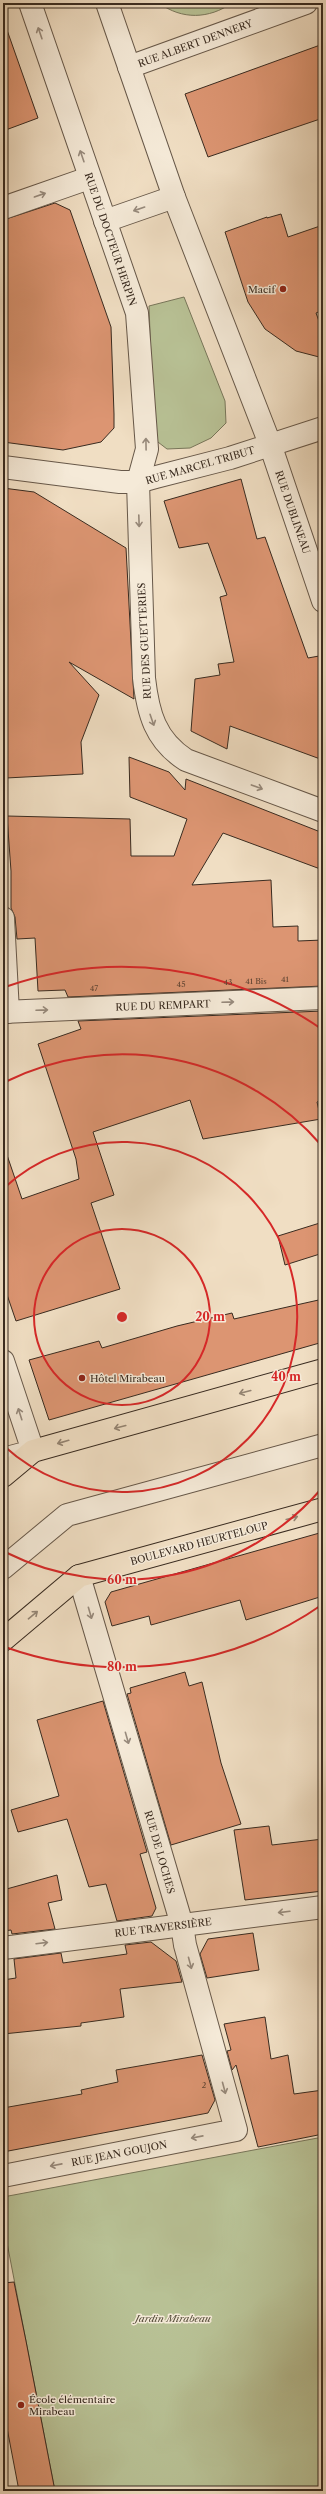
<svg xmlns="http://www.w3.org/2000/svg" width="326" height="2494" font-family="'Libre Caslon Text',serif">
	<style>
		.green { fill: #b8c195; stroke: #78765a }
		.building { fill: #dc9572; stroke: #392b20 }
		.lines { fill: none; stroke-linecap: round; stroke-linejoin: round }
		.minor-casing { stroke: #675849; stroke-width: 24 }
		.major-casing { stroke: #392b20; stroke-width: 24 }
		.minor { stroke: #f5ead8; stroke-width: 22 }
		.major { stroke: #f0dec3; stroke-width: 22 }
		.oneway { stroke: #978a7c }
		.oneway2 { stroke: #948472 }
		.ring { fill: none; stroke: #d62828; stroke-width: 2 }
		.poi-dot { fill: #8f2418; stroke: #f5ead8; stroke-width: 1.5 }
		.labels { text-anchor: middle; stroke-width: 3; stroke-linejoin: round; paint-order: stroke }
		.number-label { font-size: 8px; fill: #624634 }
		.street-label { font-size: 10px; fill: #392b20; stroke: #f5ead8 }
		.poi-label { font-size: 10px; fill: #392b20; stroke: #f5ead8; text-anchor: start }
		.park-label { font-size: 10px; font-style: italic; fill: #59503d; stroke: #f5ead8 }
		.centre { fill: #d62828; stroke: #f5ead8; stroke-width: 2 }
		.ring-label { font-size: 12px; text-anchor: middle; font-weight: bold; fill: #d62828; stroke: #f5ead8; stroke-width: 3; stroke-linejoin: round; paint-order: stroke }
	</style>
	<rect width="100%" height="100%" fill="#f0dec3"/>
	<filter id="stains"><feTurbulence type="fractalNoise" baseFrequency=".005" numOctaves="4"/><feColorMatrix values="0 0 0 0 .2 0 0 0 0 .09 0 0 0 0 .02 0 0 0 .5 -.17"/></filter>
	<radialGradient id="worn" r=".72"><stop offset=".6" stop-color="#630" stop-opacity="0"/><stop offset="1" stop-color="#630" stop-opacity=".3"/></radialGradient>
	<!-- green -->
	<g class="green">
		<path d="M159 3H232C209 19 182 20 159 3Z"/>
		<polygon points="184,297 225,401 226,423 211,438 190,448 167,449 154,439 149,306"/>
		<polygon points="323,2137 323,2491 55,2491 3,2222 3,2197"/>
	</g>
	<!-- building -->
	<g class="building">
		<polygon points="7,30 38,118 3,131 3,31"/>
		<polygon points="323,44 323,118 208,157 185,94"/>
		<polygon points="55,203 70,210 111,327 114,414 114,428 101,442 63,450 3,442 3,220"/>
		<polygon points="281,214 288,237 323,225 323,310 316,313 323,332 323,358 296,351 265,329 248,302 225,232 267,217 267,218"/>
		<polygon points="241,479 257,539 265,537 308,658 319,656 323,669 323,760 230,726 227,749 191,731 195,679 220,675 218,664 234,662 220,597 227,595 208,543 179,548 164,501"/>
		<polygon points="3,488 34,492 126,548 134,699 69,662 99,695 81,742 83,774 6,778 3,704"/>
		<polygon points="129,757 169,772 185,790 186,779 323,833 323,870 223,833 192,885 271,880 273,927 298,926 298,941 323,940 323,986 68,997 65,990 38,991 35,938 17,939 15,917 11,908 11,871 7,816 130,819 131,856 174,856 187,819 130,797"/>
		<polygon points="323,1011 323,1099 317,1102 321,1119 203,1139 190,1100 93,1132 114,1195 91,1203 120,1289 16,1321 3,1283 3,1156 7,1155 22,1199 79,1179 76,1159 38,1044 81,1029 78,1021"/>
		<polygon points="323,1222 323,1253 285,1265 278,1236"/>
		<polygon points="323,1299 323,1342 49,1420 29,1360 99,1341 102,1348 177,1326 232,1313 234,1319"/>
		<polygon points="323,1532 323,1596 246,1620 240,1600 151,1625 149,1616 112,1626 105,1602 111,1592"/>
		<polygon points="185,1672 189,1686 202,1682 221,1763 241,1824 171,1845 127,1694 131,1693 130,1688"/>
		<polygon points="103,1701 147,1852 140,1854 156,1908 152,1916 117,1921 106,1884 89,1887 67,1819 18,1832 11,1810 59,1796 37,1720"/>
		<polygon points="269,1826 272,1845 323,1839 323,1891 245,1900 234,1830"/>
		<polygon points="57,1875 62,1900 48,1903 55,1929 12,1934 11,1930 3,1931 3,1890"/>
		<polygon points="253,1933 259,1970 207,1978 200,1954 208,1939"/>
		<polygon points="151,1942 176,1961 182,1982 120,1989 124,2017 81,2023 81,2026 3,2034 3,1980 16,1978 14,1959 61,1953 63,1963 127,1954 125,1945"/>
		<polygon points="265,2017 271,2059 288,2055 294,2094 323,2090 323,2134 258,2147 236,2065 232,2070 227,2051 231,2050 224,2024"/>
		<polygon points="202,2055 215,2100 208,2113 3,2152 3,2108 82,2094 81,2090 118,2082 116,2070"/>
		<polygon points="14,2282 26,2341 55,2491 19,2491 16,2475 3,2407 3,2283"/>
	</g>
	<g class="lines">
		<defs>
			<g id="minor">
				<path d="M30 3 137 313 147 449 138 482 144 678C148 713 155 740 186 760L323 811"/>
				<polyline points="107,3 174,197 270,444 323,601"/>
				<polyline points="129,67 306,3"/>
				<polyline points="3,208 89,178"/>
				<polyline points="105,221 174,197"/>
				<polyline points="3,467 120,482 138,482 156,477 230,458 323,428"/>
				<polyline points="3,918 8,1012"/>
				<polyline points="3,1012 323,998"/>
				<polyline points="3,1361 33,1451 3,1459"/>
				<polyline points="3,1568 67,1515 323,1445"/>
				<polyline points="3,1948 323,1907"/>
				<polyline points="3,2176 236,2130 185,1945 182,1925 79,1576"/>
			</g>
			<g id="major">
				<polyline points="3,1476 33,1451 323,1370"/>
				<polyline points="3,1640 79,1576 323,1509"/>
			</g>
		</defs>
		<!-- minor casing -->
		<use href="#minor" class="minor-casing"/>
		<!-- major casing -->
		<use href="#major" class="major-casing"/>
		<!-- minor -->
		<use href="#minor" class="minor"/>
		<!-- major -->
		<use href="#major" class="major"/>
	</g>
	<!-- one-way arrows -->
	<defs><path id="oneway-shaft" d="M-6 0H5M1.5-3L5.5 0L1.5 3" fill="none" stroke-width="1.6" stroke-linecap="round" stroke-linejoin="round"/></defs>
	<g class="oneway">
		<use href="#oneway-shaft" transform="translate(40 33) rotate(-109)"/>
		<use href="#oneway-shaft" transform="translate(82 156) rotate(-109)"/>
		<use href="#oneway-shaft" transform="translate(40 195) rotate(-19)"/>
		<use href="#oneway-shaft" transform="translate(139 209) rotate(161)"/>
		<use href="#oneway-shaft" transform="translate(146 444) rotate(-91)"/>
		<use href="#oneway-shaft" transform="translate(139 521) rotate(88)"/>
		<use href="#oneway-shaft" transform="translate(152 720) rotate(71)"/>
		<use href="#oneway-shaft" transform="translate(257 787) rotate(20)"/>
		<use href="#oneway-shaft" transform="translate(228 1002) rotate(-2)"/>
		<use href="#oneway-shaft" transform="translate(42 1010) rotate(-2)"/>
		<use href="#oneway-shaft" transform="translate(20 1414) rotate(-108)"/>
		<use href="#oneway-shaft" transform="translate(90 1613) rotate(74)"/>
		<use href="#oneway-shaft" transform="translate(127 1738) rotate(74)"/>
		<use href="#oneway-shaft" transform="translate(284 1912) rotate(173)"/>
		<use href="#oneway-shaft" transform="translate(42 1943) rotate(-7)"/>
		<use href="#oneway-shaft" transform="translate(190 1963) rotate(75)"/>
		<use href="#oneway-shaft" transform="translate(224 2088) rotate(75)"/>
		<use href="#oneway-shaft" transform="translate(197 2137) rotate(169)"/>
		<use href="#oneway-shaft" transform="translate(56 2165) rotate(169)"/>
	</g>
	<g class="oneway2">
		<use href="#oneway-shaft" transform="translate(245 1392) rotate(165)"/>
		<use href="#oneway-shaft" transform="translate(120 1427) rotate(165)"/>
		<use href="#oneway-shaft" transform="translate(63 1442) rotate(164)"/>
		<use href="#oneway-shaft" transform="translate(292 1518) rotate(-15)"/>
		<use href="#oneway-shaft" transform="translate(33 1615) rotate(-40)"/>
	</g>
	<!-- distance rings -->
	<g class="ring">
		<circle cx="122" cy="1317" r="88"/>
		<path d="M4 1188A175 175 0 1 1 4 1446"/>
		<path d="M322 1488A263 263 0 0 1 5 1552M5 1082A263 263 0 0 1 322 1146"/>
		<path d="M323 1604A350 350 0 0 1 5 1647M5 987A350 350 0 0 1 323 1030"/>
	</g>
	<!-- markers -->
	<g class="poi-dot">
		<circle cx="283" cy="289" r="4"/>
		<circle cx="82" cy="1378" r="4"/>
		<circle cx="21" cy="2405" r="4"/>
	</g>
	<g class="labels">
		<!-- number labels -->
		<g class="number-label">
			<text x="285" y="982">41</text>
			<text x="256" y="984">41 Bis</text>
			<text x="228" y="985">43</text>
			<text x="181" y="987">45</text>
			<text x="94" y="991">47</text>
			<text x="204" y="2088">2</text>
		</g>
		<!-- street labels -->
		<g class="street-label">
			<text transform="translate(195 43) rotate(-20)" y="4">RUE ALBERT DENNERY</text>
			<text transform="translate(111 239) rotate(71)" y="4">RUE DU DOCTEUR HERPIN</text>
			<text transform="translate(200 465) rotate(-16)" y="4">RUE MARCEL TRIBUT</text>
			<text transform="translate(293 512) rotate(71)" y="4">RUE DUBLINEAU</text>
			<text transform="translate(144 641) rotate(-93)" y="4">RUE DES GUETTERIES</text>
			<text transform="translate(163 1005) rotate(-2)" y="4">RUE DU REMPART</text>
			<text transform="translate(199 1543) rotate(-15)" y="4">BOULEVARD HEURTELOUP</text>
			<text transform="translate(160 1852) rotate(74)" y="4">RUE DE LOCHES</text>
			<text transform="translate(163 1927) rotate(-7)" y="4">RUE TRAVERSIÈRE</text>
			<text transform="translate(119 2153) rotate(-11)" y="4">RUE JEAN GOUJON</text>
		</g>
		<!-- poi labels -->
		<g class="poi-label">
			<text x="275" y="293" text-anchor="end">Macif</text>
			<text x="90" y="1382">Hôtel Mirabeau</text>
			<text x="29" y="2403">École élémentaire<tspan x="29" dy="12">Mirabeau</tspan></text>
		</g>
		<!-- park labels -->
		<g class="park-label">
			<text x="173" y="2322">Jardin Mirabeau</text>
		</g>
	</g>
	<circle cx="122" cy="1317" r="6" class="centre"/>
	<g class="ring-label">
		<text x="210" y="1321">20 m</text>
		<text x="286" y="1381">40 m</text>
		<text x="122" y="1584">60 m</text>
		<text x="122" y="1671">80 m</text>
	</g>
	<!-- margin -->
	<rect width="326" height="2494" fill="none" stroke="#f0dec3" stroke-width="16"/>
	<rect x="4" y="4" width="318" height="2486" fill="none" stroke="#392b20" stroke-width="2"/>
	<rect x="8" y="8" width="310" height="2478" fill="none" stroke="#392b20"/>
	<rect width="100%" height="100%" filter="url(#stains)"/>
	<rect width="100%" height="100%" fill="url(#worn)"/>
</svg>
